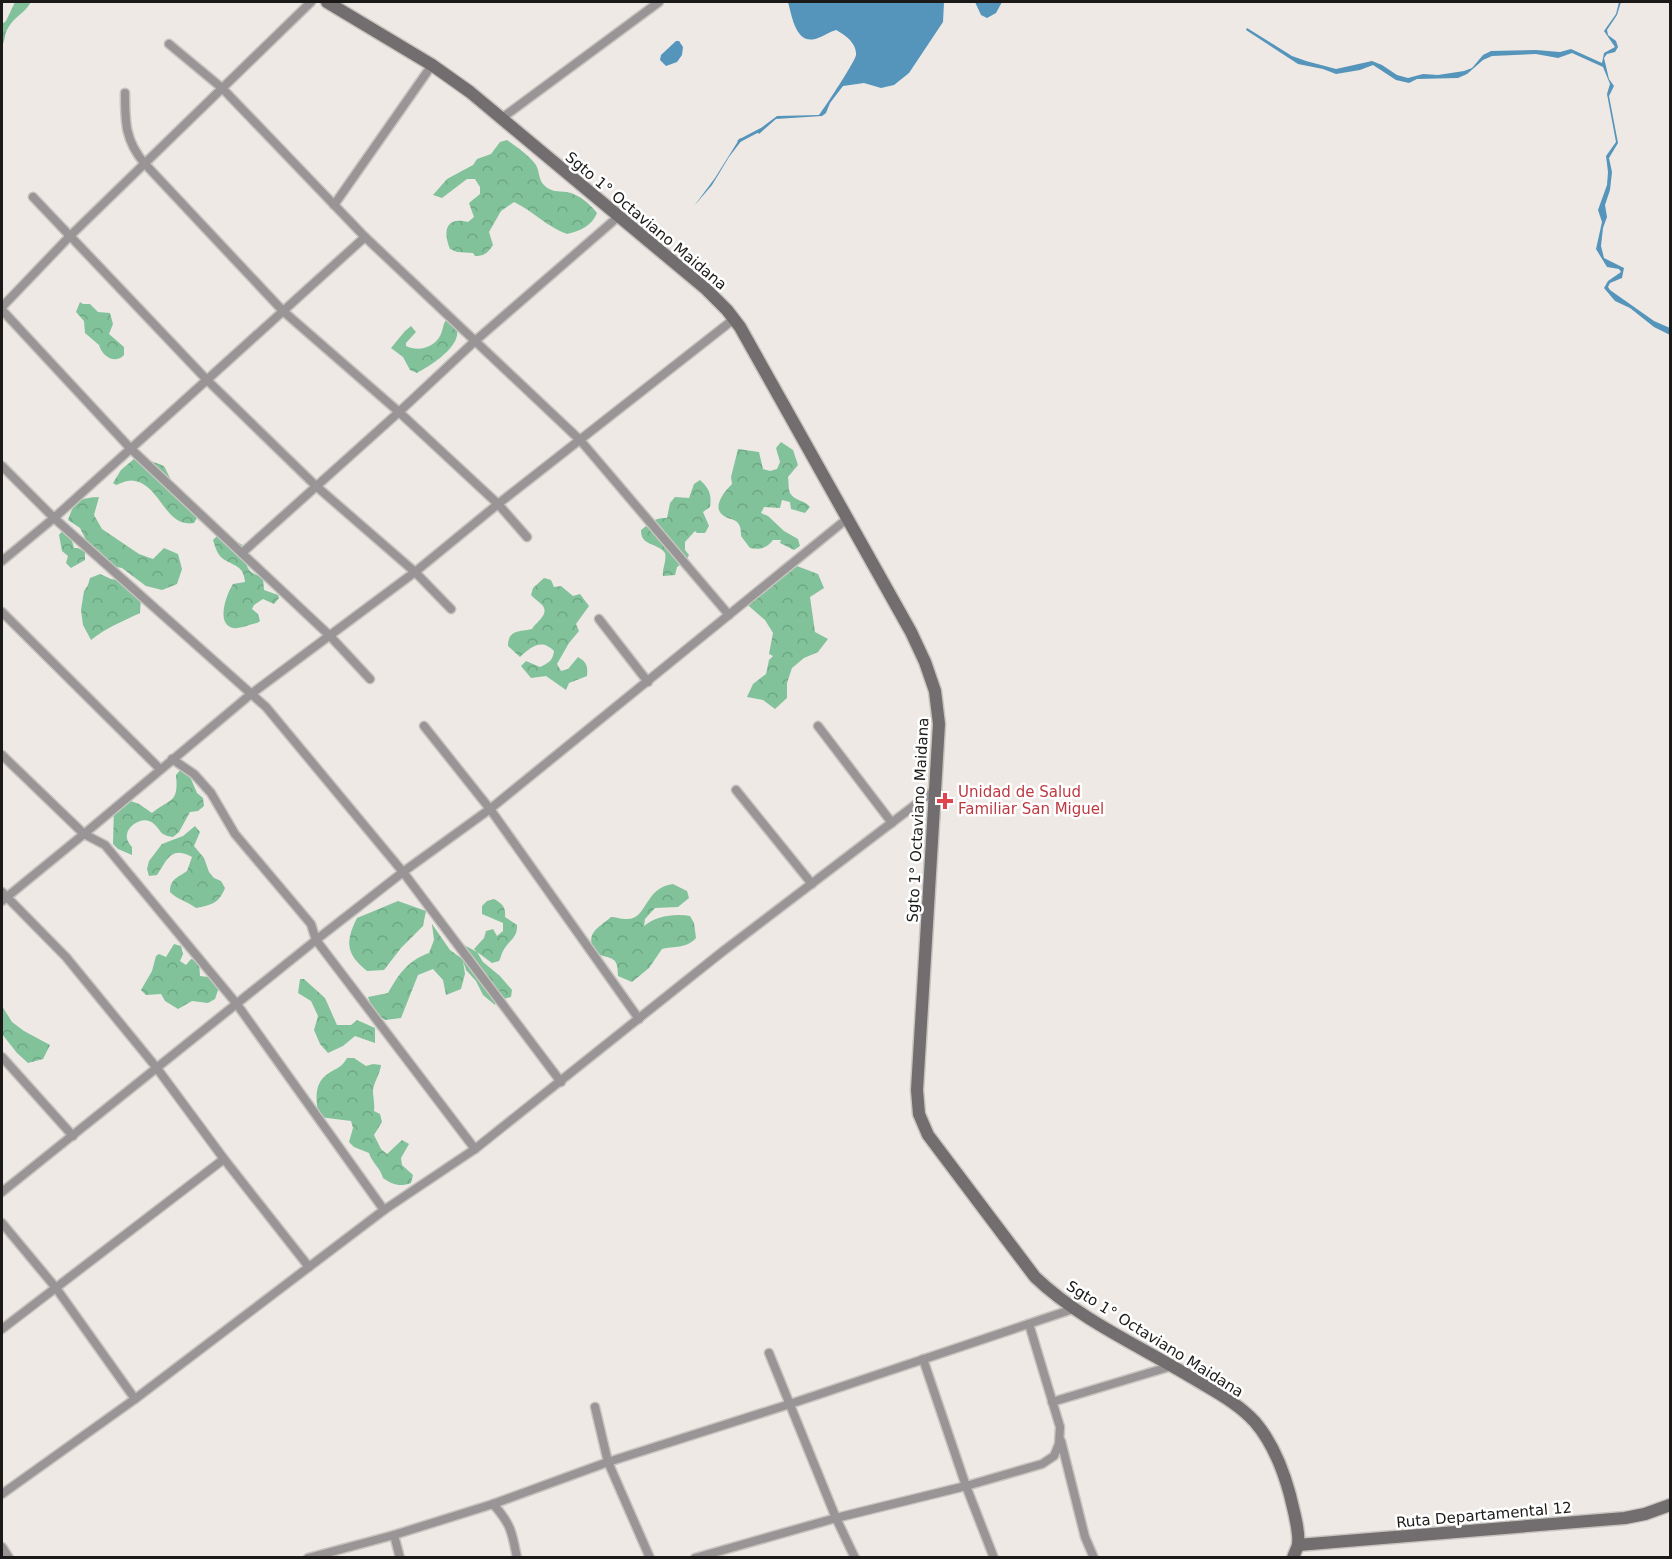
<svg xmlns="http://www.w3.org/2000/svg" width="1672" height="1559" font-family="'DejaVu Sans',sans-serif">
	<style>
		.forest { fill: url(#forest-crowns) }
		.water { fill: #5594bb }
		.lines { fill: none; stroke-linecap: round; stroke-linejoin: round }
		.stream { stroke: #5594bb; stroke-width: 3 }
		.street-casing { stroke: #c8c4bf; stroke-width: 11 }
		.secondary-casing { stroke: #c8c4bf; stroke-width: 15 }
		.street { stroke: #999596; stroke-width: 8 }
		.secondary { stroke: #726d6e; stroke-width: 12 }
		.health-dot { fill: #e0444e; stroke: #fff; stroke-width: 2 }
		.labels { text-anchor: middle; stroke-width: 5; stroke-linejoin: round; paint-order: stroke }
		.street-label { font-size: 15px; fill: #1c1a19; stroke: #fff }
		.health-label { font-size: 15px; fill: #be3a42; stroke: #fff; text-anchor: start }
	</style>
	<defs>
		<pattern id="forest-crowns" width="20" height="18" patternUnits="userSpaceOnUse" patternTransform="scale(1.5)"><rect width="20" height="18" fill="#81c29a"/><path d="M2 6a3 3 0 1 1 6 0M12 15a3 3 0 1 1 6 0" fill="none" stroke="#6fa684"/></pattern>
	</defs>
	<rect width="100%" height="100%" fill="#eee9e4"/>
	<!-- forest -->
	<g class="forest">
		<path d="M15 2H31C25 13 14 17 8 28 4 34 6 39 2 46V24L6 21Z"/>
		<path d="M507 140C516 146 530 156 536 165 540 172 538 180 545 186 551 192 558 191 567 192 580 195 589 203 597 213 592 226 580 231 567 234 547 227 533 211 514 202L501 211 489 232 493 245C488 253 484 256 475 256L473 253 457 252 450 249C443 232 445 216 468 222L474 217 469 203 480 194V187L475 179H467L442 198 433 195 447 179 473 165 477 159 491 154 500 142Z"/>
		<path d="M80 302 83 304H90L98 312 110 313 113 324 109 334 124 347V355C115 365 102 356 99 345L85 333 84 321 76 312Z"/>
		<path d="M448 318C476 337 434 364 417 373L410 370 403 357 391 348 405 331 411 326 416 332 406 343V346C420 353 438 346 442 331 444 325 443 323 448 318Z"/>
		<path d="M781 442 793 450 798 465 788 477C789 483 788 488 790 493 794 501 805 500 810 507L805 513 791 509 790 502 782 500 780 508 764 507 761 513 768 516 784 531 798 539 800 546 794 550 780 543 781 540H773C767 548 760 550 750 548L741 536C741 531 741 526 737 522 734 519 728 519 724 516 711 508 724 492 732 484L731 477 738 449 759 452 763 469 770 471 777 469 780 462 776 448Z"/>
		<path d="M135 458H143L164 466 173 484 198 516 194 523C165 528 161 486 135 481 129 479 121 483 116 485L113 483 121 470Z"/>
		<path d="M700 480C709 488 712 495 710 507L703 512 709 526 705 533H697L695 531 685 542V550L689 555 685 562 677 567 675 575 663 576C662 568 667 561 665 553 657 542 641 547 641 530 650 523 655 517 667 518L670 503 675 497 689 498 694 484Z"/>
		<path d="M99 497 94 515 102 529 139 554 153 559 164 548 178 554 182 569 177 584 162 590 146 586 122 568 107 565 100 552 87 542 80 528 68 520C74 501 79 498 99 497Z"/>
		<polygon points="64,529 70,534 74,548 78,548 85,552 85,560 71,568 66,563 68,556 62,551 59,535"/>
		<path d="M218 535H225L248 548 250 555 245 561C250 575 252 572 263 578L264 590 278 595 279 598 274 604 263 599 254 605 252 609 258 614 260 621 257 623C250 624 240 629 233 628 215 624 227 593 233 584L245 582C244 565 233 566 222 558 217 554 215 546 213 540Z"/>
		<polygon points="789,563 818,574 824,588 810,597 815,632 828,639 818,652 804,658 792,668 787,683 787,698 775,709 763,700 747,697 753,684 766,674 769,660 773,656 769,654 773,633 765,620 742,600"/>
		<path d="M100 574 111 579 119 580 141 597 140 613C123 621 106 628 91 640L83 625 81 610 84 591 88 585 90 578Z"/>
		<path d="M544 578 551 580 554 587 561 586 573 596 580 594 589 606 576 624 579 631 569 643 557 664 561 671 568 669 578 657C587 662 588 667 587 676L569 683 566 690 546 676 531 678 521 666 526 661 540 667C549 663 553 660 554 651 541 638 531 647 520 657L508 646C508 629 520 632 532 629 536 622 549 615 543 606 540 602 534 599 531 595L533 588Z"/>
		<path d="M181 769 188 772 197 793 203 798 204 806 198 811 190 812 179 832 173 837C159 835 162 831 154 824 145 815 129 824 127 834 126 840 129 843 132 847V855L118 849 113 844 114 806 125 799 139 804 152 813C170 798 179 804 176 775Z"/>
		<path d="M195 826 200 832 194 846 204 858 209 872 214 878 221 881 225 888C219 903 212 905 196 908 187 901 178 900 170 892 170 879 177 878 187 871L192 857C170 845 167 861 157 875L149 876 147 869 149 861 162 844 183 836Z"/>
		<path d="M673 884 687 891 689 898 678 907 655 908 645 919 644 926C655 916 675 913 690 916L694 923 696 938C686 949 674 946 662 949L649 968 632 982 618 976C618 956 612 959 596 954 584 933 597 929 611 917 616 917 620 919 625 919 648 921 643 888 673 884Z"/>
		<path d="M494 899C503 904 506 908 505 917L517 925C518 938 508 941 503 951 501 954 501 958 499 961L492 963 477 952 483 962 500 976 512 990 511 997 496 1001 495 1005 483 995 476 981 466 970 463 961 465 974 461 989 446 995 443 980 433 969 418 975 401 1018 385 1020 373 1011 368 997 388 993C399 974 407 961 429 953L434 940 432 924 450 950 461 958 460 953 456 950 464 945 477 952 474 949 484 938 486 931 493 929 497 936 503 931V923L482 914V906L487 901Z"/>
		<path d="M398 901 426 911 423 926 401 948 384 970 367 971C346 954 345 942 357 918Z"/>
		<polygon points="174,944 181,946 183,954 180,961 186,965 191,959 199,961 200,976 216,978 220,984 215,999 208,1003 192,1001 178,1009 165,1001 161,994 146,995 141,990 152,971 156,956 159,954 166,957"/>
		<polygon points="300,979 304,979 325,998 337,1025 351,1025 357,1020 375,1028 375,1043 355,1036 343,1046 328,1053 320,1044 314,1030 318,1016 311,1001 298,993"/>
		<polygon points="2,1006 12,1022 24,1031 50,1045 43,1059 28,1063 17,1053 2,1034"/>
		<path d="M347 1058H354L366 1066 373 1064 381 1065C380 1074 374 1082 373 1090 373 1098 375 1104 374 1111L380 1114 382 1122 374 1135 381 1149 387 1154 402 1140 409 1144 401 1158 402 1165 413 1175 411 1183C400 1187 393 1185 383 1178 380 1167 372 1163 369 1153L354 1147 349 1142 353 1128 351 1121 319 1117C316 1100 313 1083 329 1073 337 1068 342 1067 347 1058Z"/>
	</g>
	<!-- water -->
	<g class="water">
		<path d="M788 2H944L943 22 909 73 894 85 881 88 864 83 843 86 830 103 826 113 822 116 776 119 759 134 757 131 777 116 819 115C822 112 856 60 856 55 857 43 844 34 836 30 829 32 824 36 818 38 796 47 792 16 788 2Z"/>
		<polygon points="975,2 1002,2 996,13 987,18 981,15"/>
		<polygon points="1619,2 1621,2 1617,15 1607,30 1608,35 1616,41 1618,47 1615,52 1607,54 1604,58 1609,79 1614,86 1609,96 1618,143 1609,158 1612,172 1610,190 1605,205 1607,217 1603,228 1601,246 1604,258 1624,268 1622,278 1610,283 1608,287 1610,290 1654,321 1670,328 1670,335 1654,327 1630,308 1615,301 1604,288 1608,281 1621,272 1619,269 1607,267 1596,249 1602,222 1598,210 1607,185 1608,172 1606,156 1616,142 1607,94 1610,84 1603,67 1572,53 1558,58 1536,54 1492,56 1483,60 1467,74 1458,78 1417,79 1409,83 1396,80 1373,65 1360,70 1336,74 1323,69 1298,64 1246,30 1247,28 1292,56 1306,61 1336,69 1372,61 1382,65 1397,75 1408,78 1423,74 1438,75 1464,71 1472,68 1483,55 1491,51 1536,50 1560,52 1571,49 1602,63 1604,53 1615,47 1604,31 1616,14"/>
		<polygon points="676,41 679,41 683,47 682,55 677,62 666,66 660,60 661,55"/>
		<polygon points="740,138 742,140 729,157 712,185 694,206 715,178"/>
	</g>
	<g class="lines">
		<!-- stream -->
		<polyline class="stream" points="739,141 760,130"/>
		<defs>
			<g id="street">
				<polyline points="169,44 222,88 365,237 580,440 729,615"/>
				<path d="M125 93C125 122 125 141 145 164L283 311 399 412 498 504 527 537"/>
				<polyline points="502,118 659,2"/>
				<polyline points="33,197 207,380 316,486 415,572 451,609"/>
				<polyline points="334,205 432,65"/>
				<polyline points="2,307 70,236 311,2"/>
				<polyline points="2,310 131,449 329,635 370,679"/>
				<polyline points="2,466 54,518 266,707 403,872 561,1082"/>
				<polyline points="242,553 399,412 475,341 619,216"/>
				<polyline points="2,561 54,518 365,237"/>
				<polyline points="2,612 160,769"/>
				<polyline points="599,619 648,682"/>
				<polyline points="424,726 490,809 639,1019"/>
				<polyline points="818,726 892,823"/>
				<polyline points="2,755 84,834 105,845 236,1003 384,1210"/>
				<polyline points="172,759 194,774 211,793 235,834 311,924 316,940 475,1149"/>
				<polyline points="736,790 812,884"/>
				<polyline points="2,892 66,957 156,1067 224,1159 309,1267"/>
				<polyline points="2,901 84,834 251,694 415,572 498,504 734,319"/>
				<polyline points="2,1057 73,1136"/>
				<polyline points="2,1192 316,940 403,872 490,809 848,518"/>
				<polyline points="2,1223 56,1288 135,1399"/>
				<polyline points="2,1329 224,1159"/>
				<polyline points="769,1353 836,1518 855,1558"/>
				<polyline points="923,1359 966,1486 994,1558"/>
				<polyline points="1052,1402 1172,1366"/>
				<polyline points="595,1407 608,1462 650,1558"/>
				<polyline points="1061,1441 1085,1537 1094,1558"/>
				<polyline points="2,1494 135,1399 384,1210 475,1149 722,952 936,789"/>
				<path d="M493 1504C511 1524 512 1532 517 1558"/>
				<polyline points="394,1535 400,1558"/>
				<polyline points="2,1547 9,1558"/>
				<polyline points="308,1558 394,1535 493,1504 608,1462 790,1404 1073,1309"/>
				<polyline points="695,1558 836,1518 966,1486 1042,1464 1054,1456 1059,1444 1060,1427 1029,1324"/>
			</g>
			<g id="secondary">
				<path d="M327 2 432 65 470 92 706 289 727 310 740 327 911 632 925 662 935 691 939 724 917 1090 919 1114 928 1135 1035 1277C1081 1321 1142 1347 1196 1380 1216 1392 1239 1404 1255 1422 1273 1443 1283 1469 1290 1495 1293 1509 1300 1531 1298 1545 1297 1549 1294 1554 1293 1558"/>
				<polyline points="1298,1545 1625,1518 1645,1514 1670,1505"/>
			</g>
		</defs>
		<!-- street casing -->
		<use href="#street" class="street-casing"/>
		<!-- secondary casing -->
		<use href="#secondary" class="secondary-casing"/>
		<!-- street -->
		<use href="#street" class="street"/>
		<!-- secondary -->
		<use href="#secondary" class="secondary"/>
	</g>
	<!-- markers -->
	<path class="health-dot" d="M942 792h6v6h6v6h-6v6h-6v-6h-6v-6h6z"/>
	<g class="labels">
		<!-- street labels -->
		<g class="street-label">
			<text transform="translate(646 221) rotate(40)" y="5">Sgto 1° Octaviano Maidana</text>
			<text transform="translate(918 820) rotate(-87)" y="5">Sgto 1° Octaviano Maidana</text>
			<text transform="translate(1155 1339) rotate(32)" y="5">Sgto 1° Octaviano Maidana</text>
			<text transform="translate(1484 1515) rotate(-5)" y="5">Ruta Departamental 12</text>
		</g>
		<!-- health labels -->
		<g class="health-label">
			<text x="958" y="797">Unidad de Salud<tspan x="958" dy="17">Familiar San Miguel</tspan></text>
		</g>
	</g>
	<!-- border -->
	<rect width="1672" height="1559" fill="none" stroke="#1c1a19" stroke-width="6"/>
</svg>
